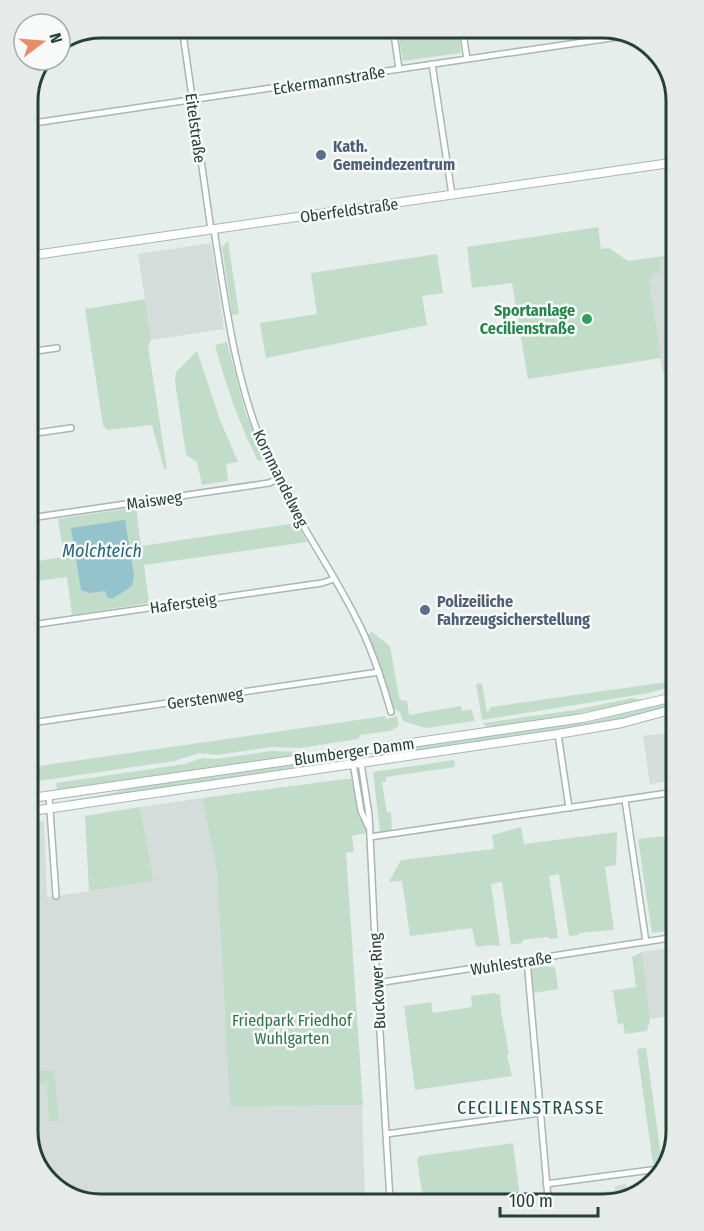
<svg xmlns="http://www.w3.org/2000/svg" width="704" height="1231" font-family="'Fira Sans Condensed',sans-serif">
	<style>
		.built { fill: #d4ddda }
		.green { fill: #c1ddca }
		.water { fill: #94c2cd }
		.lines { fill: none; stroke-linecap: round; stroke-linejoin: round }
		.street-casing { stroke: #a9b6b2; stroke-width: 8 }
		.secondary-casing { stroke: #a5b8b2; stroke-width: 10 }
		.street { stroke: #fff; stroke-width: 5 }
		.secondary { stroke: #fff; stroke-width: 8 }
		.service-dot { fill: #5c6f8a; stroke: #f7faf9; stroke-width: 2 }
		.leisure-dot { fill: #2e9e5b; stroke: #f7faf9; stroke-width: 2 }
		.labels { text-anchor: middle; stroke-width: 5; stroke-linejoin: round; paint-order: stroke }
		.street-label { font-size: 16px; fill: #263f39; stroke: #f7faf9 }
		.service-label { font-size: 16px; font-weight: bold; fill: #4e5e75; stroke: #f7faf9; text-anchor: start }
		.leisure-label { font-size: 16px; font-weight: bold; fill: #27864d; stroke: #f7faf9; text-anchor: end }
		.park-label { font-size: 16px; fill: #34724e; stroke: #f7faf9 }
		.water-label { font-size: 18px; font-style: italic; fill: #256676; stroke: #f7faf9 }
		.neighbourhood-label { font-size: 18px; letter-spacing: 1.5px; fill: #244f46; stroke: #f7faf9 }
		.rim { fill: none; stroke: #263f39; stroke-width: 3 }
	</style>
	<rect width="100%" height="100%" fill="#e6eeeb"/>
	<!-- built -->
	<g class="built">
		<polygon points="211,243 224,329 151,340 138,254"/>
		<polygon points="671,258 672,373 663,374 649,280 661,260"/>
		<polygon points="674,732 675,780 650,784 643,736"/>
		<polygon points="202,798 217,872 230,1107 362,1105 365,1200 96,1204 60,1192 34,1163 32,823 44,821 47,897 56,896 154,881 140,807"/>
		<polygon points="676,947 676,1015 650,1019 642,952"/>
		<polygon points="626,1184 627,1188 649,1185 636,1197 600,1197 599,1192 615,1190 615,1186"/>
	</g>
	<!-- green -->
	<g class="green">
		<polygon points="397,27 458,27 461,51 460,53 403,61"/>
		<polygon points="598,227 601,249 609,248 628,261 671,255 671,258 661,260 659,273 652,275 649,280 661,358 528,379 512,283 472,288 467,247"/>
		<polygon points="228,241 239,314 232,315 222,247"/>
		<polygon points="437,254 443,293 422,296 427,325 266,358 260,323 317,314 311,273"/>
		<polygon points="145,299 151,340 148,346 167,469 164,469 152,425 107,430 103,426 85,309"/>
		<path d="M227 342 245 411 264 460 258 461C239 424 226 385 215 345Z"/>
		<polygon points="197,351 220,420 238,462 226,464 228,481 202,485 197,462 186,455 175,381 176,372"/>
		<polygon points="136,507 141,546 297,523 307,542 144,565 149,603 72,615 67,577 30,582 30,562 64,557 58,519"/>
		<polygon points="372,632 390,646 399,697 401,700 407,701 409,715 461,706 462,711 471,709 475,721 426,728 403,721 400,712 392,708 367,635"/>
		<polygon points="674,681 674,686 649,693 482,720 476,684 482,683 487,713 491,707"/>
		<path d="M674 692V694C612 708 551 719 488 728L483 723 575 710 632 698 645 700Z"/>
		<polygon points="674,701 674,706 621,720 580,727 371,758 371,756 404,751 413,747 593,721"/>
		<polygon points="385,716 386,719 397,716 399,726 390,731 360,735 358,739 301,748 271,747 217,755 200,753 174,761 32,782 32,767"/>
		<polygon points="271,751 301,752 302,755 57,791 56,783 185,764 202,758 216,759"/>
		<polygon points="341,757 341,763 59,802 108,794 132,788"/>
		<polygon points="454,760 455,767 386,777 386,782 382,782 387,813 391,812 392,830 380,832 373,772"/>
		<polygon points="345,779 352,779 358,815 365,826 366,833 352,836 354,852 346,853 363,1105 230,1107 217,872 202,798"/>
		<polygon points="140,807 154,881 89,891 85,816"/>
		<polygon points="521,827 524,844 617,832 616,865 605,867 614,930 579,933 579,935 569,936 559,874 549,876 558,938 550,939 548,937 523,940 522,943 511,945 502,882 491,884 500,946 491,945 476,947 472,928 410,936 402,881 389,882 401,860 494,849 492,835"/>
		<polygon points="675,835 676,930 652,933 638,839"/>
		<polygon points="642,952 650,1019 647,1031 625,1034 623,1023 618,1024 613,991 603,992 636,987 632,957"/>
		<polygon points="541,966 555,967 558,989 533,993 531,968"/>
		<polygon points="494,993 500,995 501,1011 509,1054 507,1055 512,1076 415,1090 404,1006 431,1002 433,1013 472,1007 471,996"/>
		<polygon points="646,1048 662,1163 653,1164 637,1049"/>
		<polygon points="54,1070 59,1121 49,1121 47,1083 34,1083 34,1071"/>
		<polygon points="513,1143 520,1198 423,1199 417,1159 420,1156"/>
	</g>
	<!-- water -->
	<polygon class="water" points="125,520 134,575 132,586 112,599 107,597 105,591 89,593 81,590 71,528"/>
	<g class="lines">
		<defs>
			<g id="street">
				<polyline points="182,27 211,230"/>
				<polyline points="393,27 399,69"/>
				<polyline points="462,27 467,59"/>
				<polyline points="432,64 452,195"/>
				<polyline points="27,124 631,35"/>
				<path d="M214 229C226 308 236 385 268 459 292 514 329 564 356 618 372 648 382 680 391 712"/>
				<polyline points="29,352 57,348"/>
				<polyline points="29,434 71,428"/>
				<polyline points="30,518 269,483 278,479"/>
				<polyline points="31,625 322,583 334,579"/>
				<polyline points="31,723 379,672"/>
				<polyline points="558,734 569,808"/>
				<polyline points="359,750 369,815 377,983 390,1200"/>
				<polyline points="351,751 361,811 368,826"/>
				<polyline points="49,796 56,896"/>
				<polyline points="625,800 646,942"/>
				<polyline points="370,837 675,792"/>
				<polyline points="527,960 548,1198"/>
				<polyline points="377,983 676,937"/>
				<polyline points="676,1060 674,1065 677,1082"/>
				<polyline points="386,1134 540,1113"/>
				<polyline points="546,1184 666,1168"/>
			</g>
			<g id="secondary">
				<polyline points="28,256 670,163"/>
				<polyline points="32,798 583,718 674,697"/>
				<polyline points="32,811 558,734 622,723 674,709"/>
			</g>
		</defs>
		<!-- street casing -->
		<use href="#street" class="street-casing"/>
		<!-- secondary casing -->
		<use href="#secondary" class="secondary-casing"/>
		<!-- street -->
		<use href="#street" class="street"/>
		<!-- secondary -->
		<use href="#secondary" class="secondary"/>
	</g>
	<!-- markers -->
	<g class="service-dot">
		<circle cx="321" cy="155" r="6"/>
		<circle cx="425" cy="610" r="6"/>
	</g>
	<circle class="leisure-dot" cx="587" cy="319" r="6"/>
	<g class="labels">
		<!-- street labels -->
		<g class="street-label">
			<text transform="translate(329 80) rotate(-9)" y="6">Eckermannstraße</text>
			<text transform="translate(196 128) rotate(82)" y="6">Eitelstraße</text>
			<text transform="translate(349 210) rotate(-8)" y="6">Oberfeldstraße</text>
			<text transform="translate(281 478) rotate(64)" y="6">Kornmandelweg</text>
			<text transform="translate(154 500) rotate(-8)" y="6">Maisweg</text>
			<text transform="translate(183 603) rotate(-8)" y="6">Hafersteig</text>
			<text transform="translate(205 698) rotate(-8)" y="6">Gerstenweg</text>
			<text transform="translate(354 751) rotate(-8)" y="6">Blumberger Damm</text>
			<text transform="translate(511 963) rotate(-9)" y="6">Wuhlestraße</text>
			<text transform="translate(377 981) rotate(-93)" y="6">Buckower Ring</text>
		</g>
		<!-- service labels -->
		<g class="service-label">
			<text x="333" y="152">Kath.<tspan x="333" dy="18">Gemeindezentrum</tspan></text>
			<text x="437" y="607">Polizeiliche<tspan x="437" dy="18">Fahrzeugsicherstellung</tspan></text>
		</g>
		<!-- leisure labels -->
		<g class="leisure-label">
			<text x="575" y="316">Sportanlage<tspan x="575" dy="18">Cecilienstraße</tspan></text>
		</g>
		<!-- park labels -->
		<g class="park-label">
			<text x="292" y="1026">Friedpark Friedhof<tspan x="292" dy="18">Wuhlgarten</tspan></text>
		</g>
		<!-- water labels -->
		<g class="water-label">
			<text x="102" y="557">Molchteich</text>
		</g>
		<!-- neighbourhood labels -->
		<g class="neighbourhood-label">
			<text x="531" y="1114">CECILIENSTRASSE</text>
		</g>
	</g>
	<!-- crop -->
	<path d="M0 0H704V1231H0ZM101 38H603A63 63 0 0 1 666 101V1131A63 63 0 0 1 603 1194H101A63 63 0 0 1 38 1131V101A63 63 0 0 1 101 38Z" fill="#e6ebea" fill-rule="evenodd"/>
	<path class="rim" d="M101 38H603A63 63 0 0 1 666 101V1131A63 63 0 0 1 603 1194H101A63 63 0 0 1 38 1131V101A63 63 0 0 1 101 38Z"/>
	<!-- north arrow -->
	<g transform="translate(42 42) rotate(74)"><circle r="28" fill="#f7faf9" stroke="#a3afac" stroke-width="1.5"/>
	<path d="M0-4.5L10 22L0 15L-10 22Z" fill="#e68e6c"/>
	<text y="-9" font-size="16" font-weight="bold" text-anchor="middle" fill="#263f39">N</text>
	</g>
	<!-- scale -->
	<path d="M500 1207v9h98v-9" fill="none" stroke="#263f39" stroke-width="3"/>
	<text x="509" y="1207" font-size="18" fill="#263f39" stroke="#f7faf9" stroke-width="4.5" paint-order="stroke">100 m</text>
</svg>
